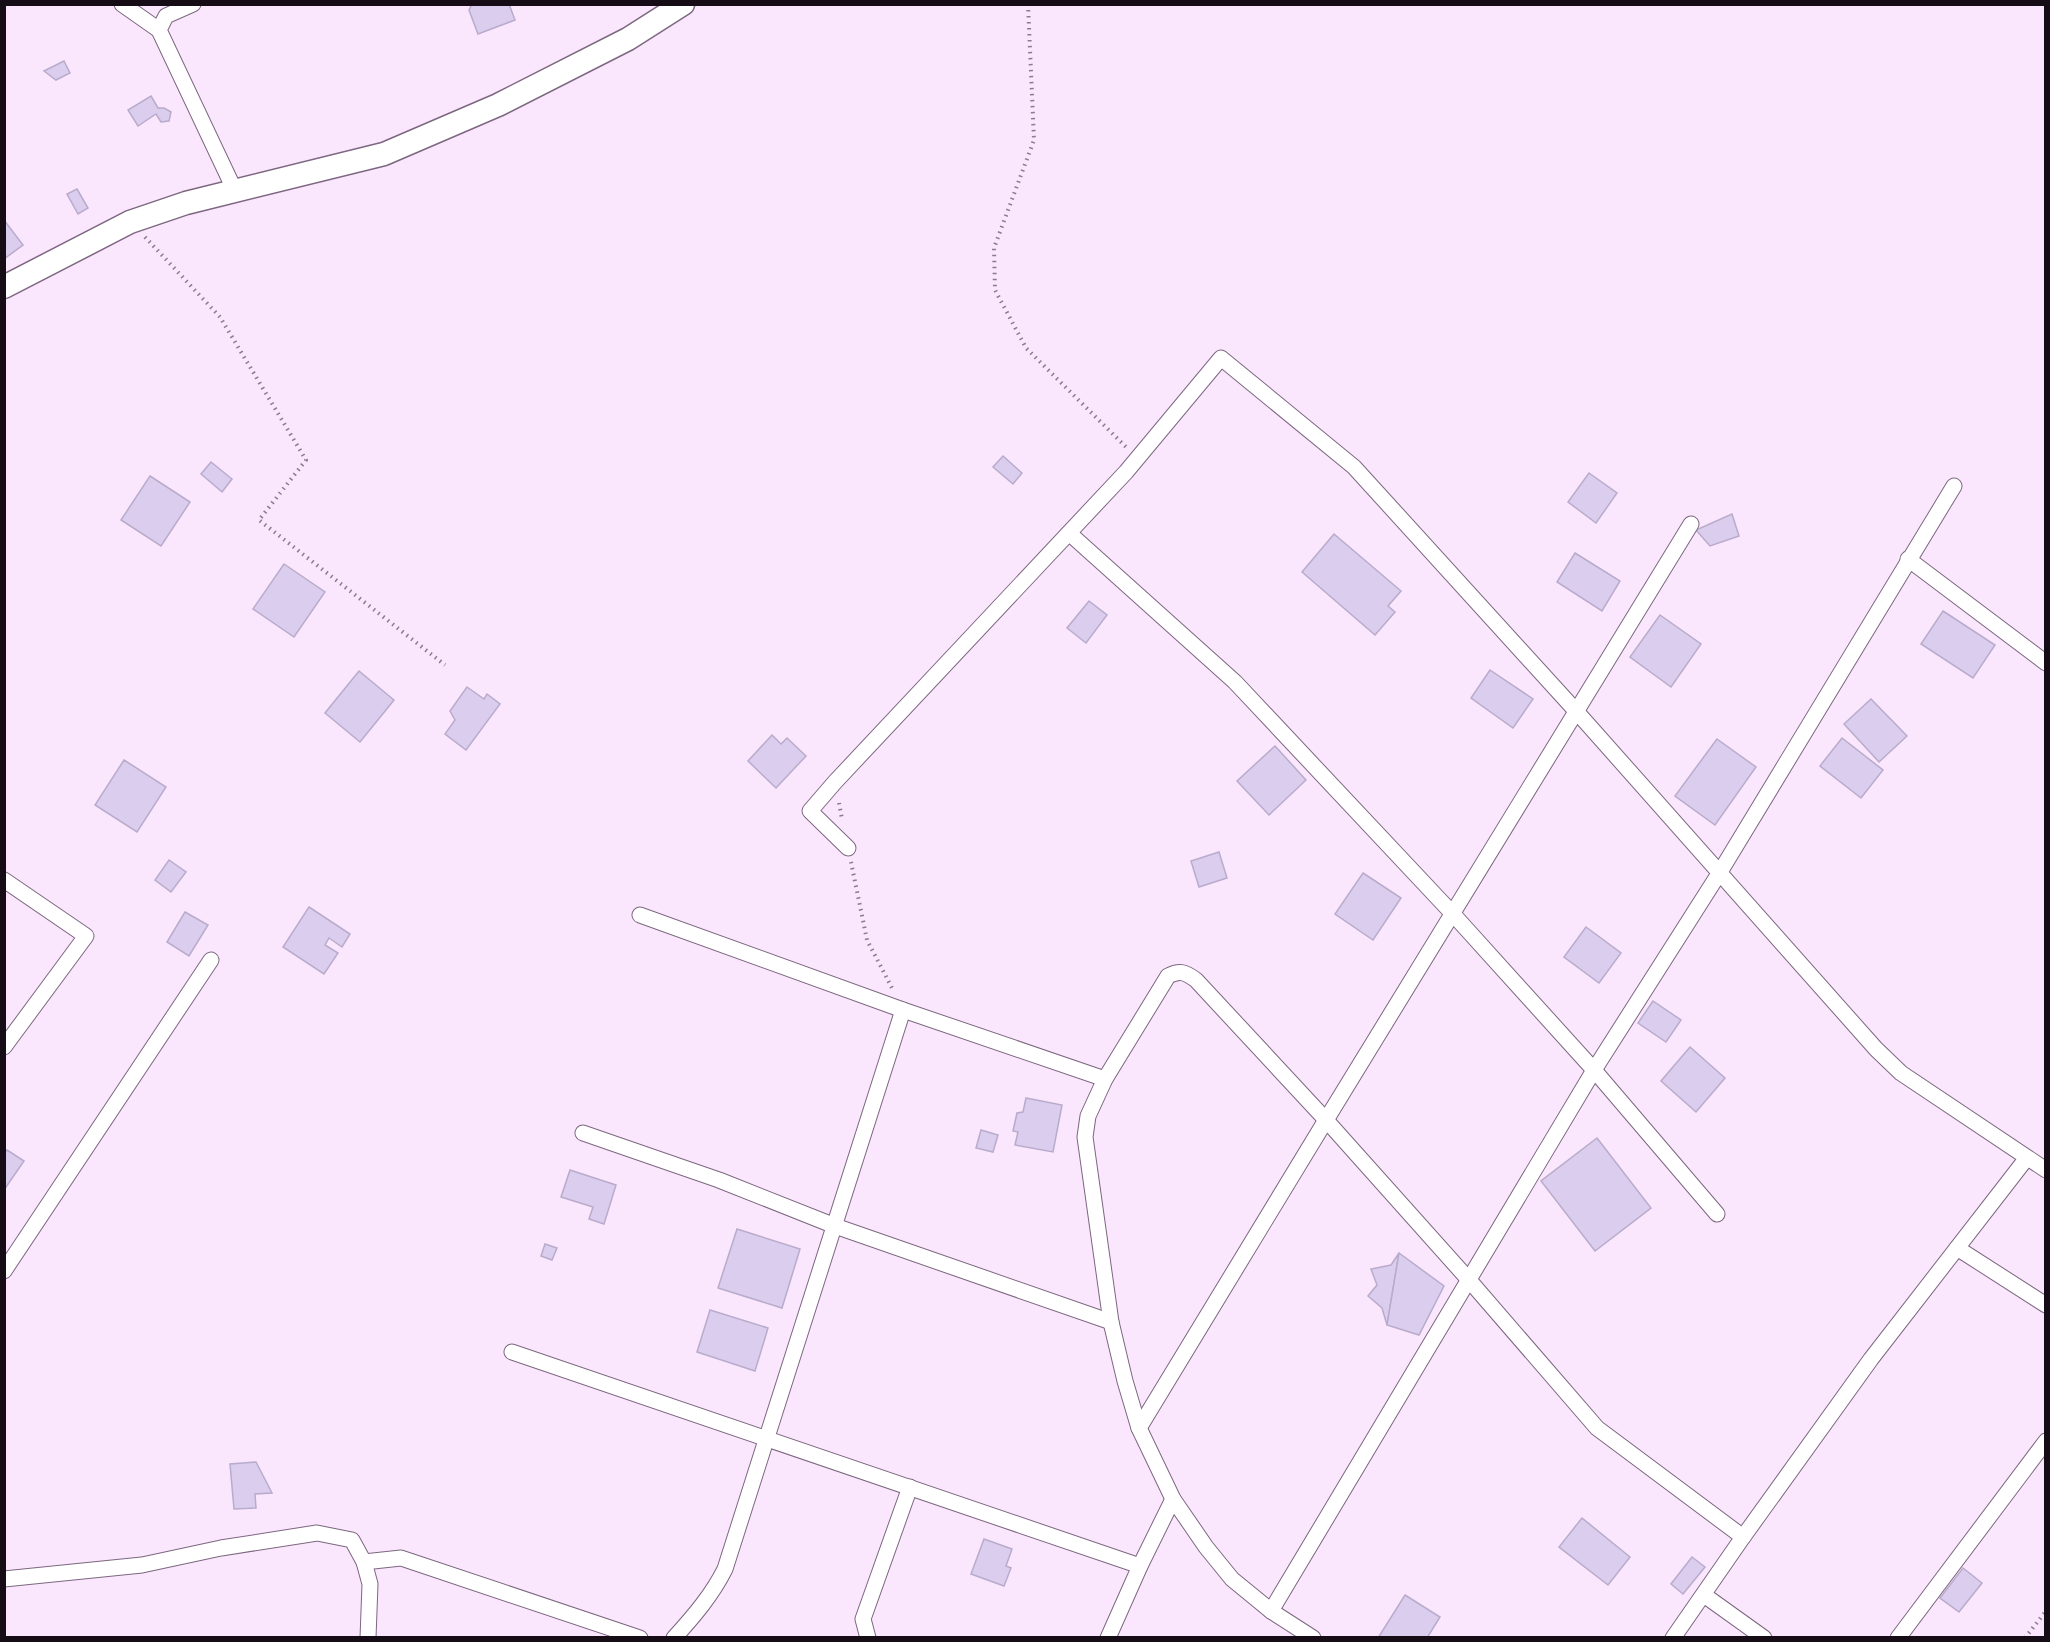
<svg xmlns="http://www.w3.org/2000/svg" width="2050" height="1642" font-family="Raleway,sans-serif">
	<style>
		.building { fill: #dbcdee; stroke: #b9abcb; stroke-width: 1.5 }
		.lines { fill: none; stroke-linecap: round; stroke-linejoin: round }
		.street-casing { stroke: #7d6780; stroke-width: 17 }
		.secondary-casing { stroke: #7d6780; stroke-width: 25 }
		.path { stroke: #8b7c8d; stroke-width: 4; stroke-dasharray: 1.5 4.5; stroke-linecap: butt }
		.street { stroke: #fff; stroke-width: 15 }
		.secondary { stroke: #fff; stroke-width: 22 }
	</style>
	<rect width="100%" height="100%" fill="#fae6fd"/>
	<!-- building -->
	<g class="building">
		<polygon points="472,4 509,4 515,20 478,34 469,10"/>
		<polygon points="64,61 70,73 56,80 44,71"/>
		<polygon points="151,96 158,108 164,108 171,112 169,121 161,122 156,114 138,126 128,110"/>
		<polygon points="77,189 88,208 78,214 67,194"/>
		<polygon points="4,220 23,245 4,259"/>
		<polygon points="1003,456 1022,473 1013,484 993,467"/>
		<polygon points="211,462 232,479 222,492 201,474"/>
		<polygon points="1589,473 1617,493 1596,523 1568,502"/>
		<polygon points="150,476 190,502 161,546 121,520"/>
		<polygon points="1732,514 1739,536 1710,546 1696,530"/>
		<polygon points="1334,534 1401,591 1388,606 1395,612 1375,635 1302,572"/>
		<polygon points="1575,553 1620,581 1602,611 1557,582"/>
		<polygon points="284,564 325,592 294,637 253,609"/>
		<polygon points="1089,601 1107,615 1086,643 1067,628"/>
		<polygon points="1943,611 1995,645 1973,678 1921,644"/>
		<polygon points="1660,615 1701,644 1671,687 1630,657"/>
		<polygon points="1490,670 1533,699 1513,728 1471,698"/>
		<polygon points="359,671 394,700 360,742 325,713"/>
		<polygon points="467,687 484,699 487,694 500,704 466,750 445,734 455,720 450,711"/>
		<polygon points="1871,699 1907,736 1879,762 1844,724"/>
		<polygon points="772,735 781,744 787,738 806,756 776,788 748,761"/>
		<polygon points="1842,738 1883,770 1861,798 1820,766"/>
		<polygon points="1717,739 1756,767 1715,825 1675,796"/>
		<polygon points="1275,746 1306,780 1269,815 1237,781"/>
		<polygon points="124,760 166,787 137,832 95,805"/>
		<polygon points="1219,852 1227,878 1199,887 1191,861"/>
		<polygon points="169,860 186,872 171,892 155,880"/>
		<polygon points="1363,873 1401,898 1373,940 1335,914"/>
		<polygon points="309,907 350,934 342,947 329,938 325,945 338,953 324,974 283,947"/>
		<polygon points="185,912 208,925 189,956 167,942"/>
		<polygon points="1586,927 1621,953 1599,983 1564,957"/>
		<polygon points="1653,1001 1681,1020 1666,1042 1638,1023"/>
		<polygon points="1690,1047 1725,1078 1696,1112 1661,1081"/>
		<polygon points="1026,1098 1062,1105 1053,1152 1015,1145 1018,1132 1013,1131 1017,1113 1023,1112"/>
		<polygon points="981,1130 998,1135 993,1152 976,1148"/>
		<polygon points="1597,1138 1651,1208 1595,1251 1541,1181"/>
		<polygon points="7,1150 24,1161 4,1190 4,1154"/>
		<polygon points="570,1170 616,1185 604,1224 589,1219 593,1207 561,1197"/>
		<polygon points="737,1229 800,1249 782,1308 718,1288"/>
		<polygon points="545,1244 557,1248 552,1260 541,1256"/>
		<polygon points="1399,1253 1387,1325 1382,1308 1368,1296 1377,1285 1371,1269 1391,1265"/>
		<polygon points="1399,1253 1444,1286 1419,1335 1387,1325"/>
		<polygon points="710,1310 768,1328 755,1371 697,1352"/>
		<polygon points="256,1462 272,1493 255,1494 256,1508 234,1509 230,1464"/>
		<polygon points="1582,1518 1630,1557 1608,1585 1559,1547"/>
		<polygon points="984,1539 1012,1549 1006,1566 1011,1568 1004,1586 971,1574"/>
		<polygon points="1692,1557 1705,1567 1683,1594 1671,1584"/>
		<polygon points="1963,1568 1982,1583 1959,1612 1940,1598"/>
		<polygon points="1405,1595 1440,1617 1427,1638 1378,1638"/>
	</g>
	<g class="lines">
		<defs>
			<g id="street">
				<polyline points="122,4 159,30"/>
				<polyline points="193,4 166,16 159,30 235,191"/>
				<polyline points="1069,533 1235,682 1452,913 1594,1070 1717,1214"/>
				<polyline points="1908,559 2046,663"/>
				<polyline points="848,848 810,811 835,782 1126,472 1221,358 1354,467 1576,711 1876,1049 1901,1073 2046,1170"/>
				<polyline points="4,880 86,936 4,1047"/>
				<polyline points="640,915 903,1010"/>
				<polyline points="583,1133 719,1180 835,1226 1111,1322"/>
				<polyline points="1957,1248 2046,1305"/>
				<polyline points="4,1271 211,960"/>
				<polyline points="512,1352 1140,1566 1108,1638"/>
				<polyline points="1139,1428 1326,1120 1691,524"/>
				<polyline points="1743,1537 1871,1359 2026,1159"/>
				<polyline points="364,1562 401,1558 640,1638"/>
				<polyline points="1140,1566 1173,1499"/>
				<polyline points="4,1579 142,1565 221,1548 317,1533 352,1540 364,1562 370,1584 368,1638"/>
				<polyline points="1704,1595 1764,1638"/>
				<polyline points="1271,1611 1594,1070 1720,872 1954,486"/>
				<path d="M674 1638C694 1616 712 1595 725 1569L903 1010 1105 1079"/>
				<polyline points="868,1638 863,1619 910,1487"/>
				<path d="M1313 1638 1271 1611 1232 1579 1206 1547 1173 1499 1139 1428 1125 1381 1111 1322 1085 1137 1088 1116 1105 1079 1168 976C1180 970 1185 972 1196 980L1326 1120 1469 1280 1597 1428 1743 1537 1673 1638"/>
				<polyline points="1898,1638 2046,1441"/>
			</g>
			<polyline id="secondary" points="4,287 130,222 186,203 384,154 498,105 628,39 683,4"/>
		</defs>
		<!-- street casing -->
		<use href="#street" class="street-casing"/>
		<!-- secondary casing -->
		<use href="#secondary" class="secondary-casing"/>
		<!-- path -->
		<g class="path">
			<polyline points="1028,4 1034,140 994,248 995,290 1026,348 1126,447"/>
			<polyline points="145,237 220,317 306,460 259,520 445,665"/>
			<polyline points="839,803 842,819"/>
			<polyline points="851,862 867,940 892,988"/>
			<polyline points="2025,1638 2046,1611"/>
		</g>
		<!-- street -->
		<use href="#street" class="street"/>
		<!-- secondary -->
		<use href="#secondary" class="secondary"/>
	</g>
	<!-- border -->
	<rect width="2050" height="1642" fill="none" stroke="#150c16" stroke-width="12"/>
</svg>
